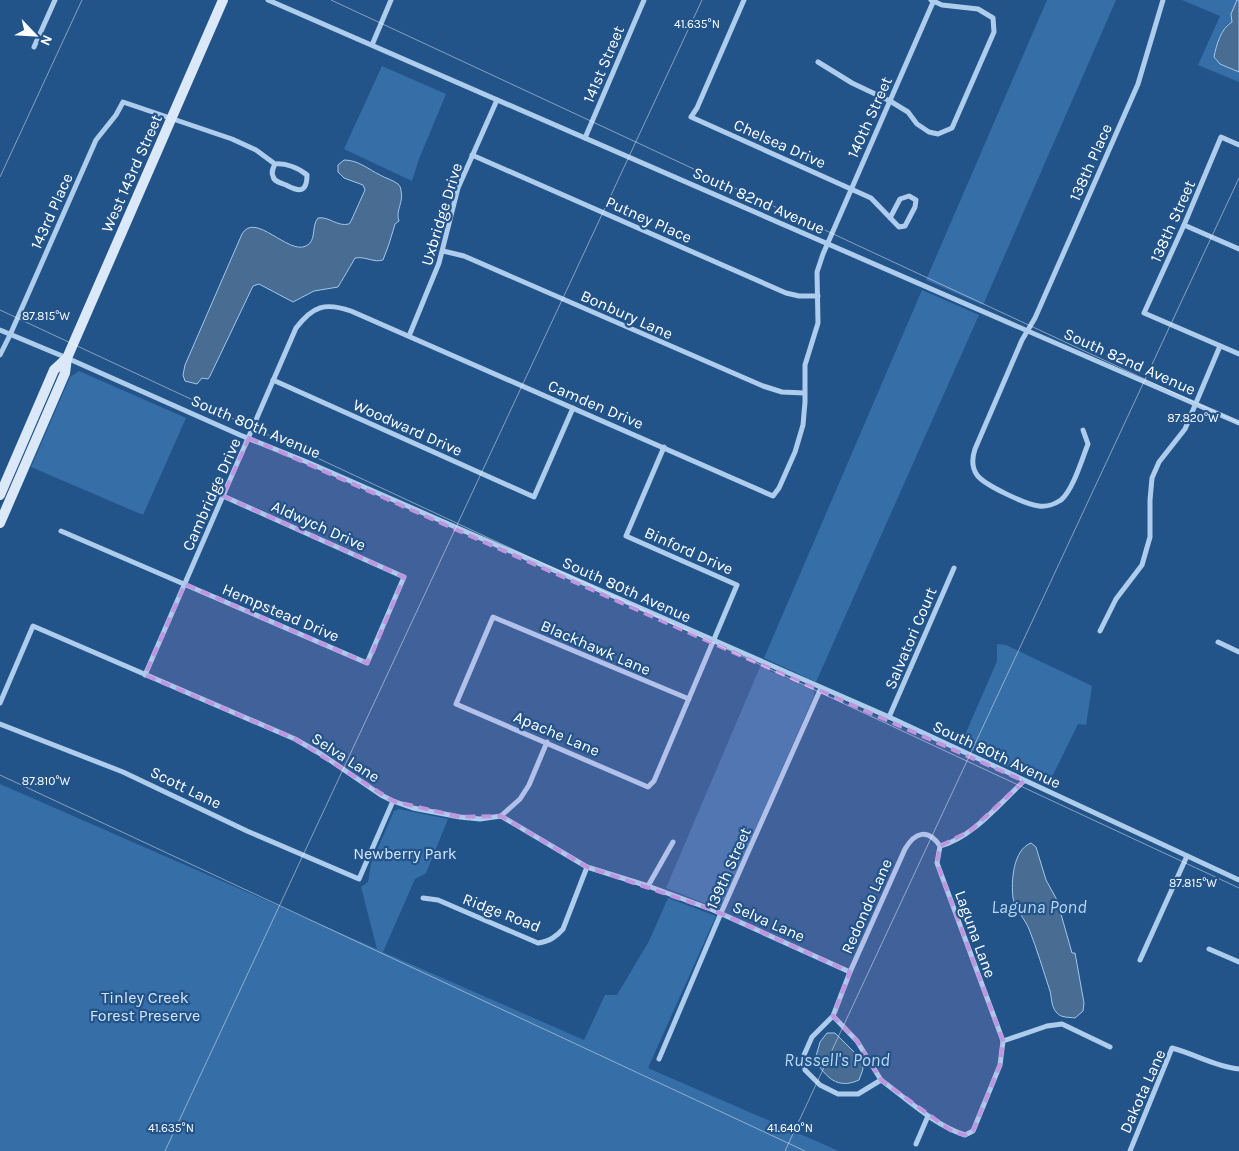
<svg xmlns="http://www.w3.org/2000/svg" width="1239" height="1151" font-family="Karla,sans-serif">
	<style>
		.green { fill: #366ea7 }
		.water { fill: #486c92; stroke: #a2c7ec }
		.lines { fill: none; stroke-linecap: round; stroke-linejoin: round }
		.minor { stroke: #aecceb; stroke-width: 5 }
		.secondary { stroke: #dae8f8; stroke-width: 10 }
		.marked { fill: #bd96df; fill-opacity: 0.2; stroke: #bd96df; stroke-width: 4; stroke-dasharray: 10 6; stroke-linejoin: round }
		.ticks { fill: none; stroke: #fff; stroke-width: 1; stroke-opacity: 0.45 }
		.labels { text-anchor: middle; stroke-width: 4.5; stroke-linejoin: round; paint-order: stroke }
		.street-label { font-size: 16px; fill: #fff; stroke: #22548a }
		.park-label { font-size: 16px; fill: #d3e5f8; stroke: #22548a }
		.water-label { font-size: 18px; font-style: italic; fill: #bad6f2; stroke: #22548a }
		.ticks-label { font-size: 12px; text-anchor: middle; fill: #fff; stroke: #22548a; stroke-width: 4.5; stroke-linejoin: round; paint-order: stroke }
	</style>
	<rect width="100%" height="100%" fill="#22548a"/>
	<!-- green -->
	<g class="green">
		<polygon points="1047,0 1116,0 983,305 926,280"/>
		<polygon points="1182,0 1237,0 1231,14 1232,22 1227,24 1217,46 1220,64 1239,72 1239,82 1198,65 1220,16"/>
		<polygon points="382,66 446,94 419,159 412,181 344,149"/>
		<polygon points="922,290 979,315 816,682 764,658"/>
		<polygon points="79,371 186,418 143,515 31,467 70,377"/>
		<polygon points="997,644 1006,645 1092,686 1086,725 1078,724 1051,779 1048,778 1045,784 963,746 967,736 965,735 997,661"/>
		<polygon points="760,667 811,689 814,692 814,696 722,905 714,907 666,888"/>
		<polygon points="0,784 377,949 361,887 368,882 371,864 394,811 399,809 448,819 426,873 415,879 383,952 584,1040 605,995 617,995 649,941 668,898 716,916 648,1068 839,1151 0,1151"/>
	</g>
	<!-- water -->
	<g class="water">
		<path d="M1237 0H1239V72L1220 64 1214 57C1216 46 1221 28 1232 22L1231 14Z"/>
		<path d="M344 160C358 160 368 169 380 175 385 178 393 180 398 184 400 186 401 188 401 191 404 202 395 211 399 221L395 224 389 244 383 260C374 263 365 256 355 258 354 260 340 284 338 287L314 291 293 302 259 284 253 286 210 376 208 379 202 378 197 384 185 381 183 375 185 365 242 234C255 211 288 255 306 246 317 241 311 226 318 218 329 216 337 227 349 224L351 221 365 190 363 185 344 178 338 172V165Z"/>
		<path d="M1031 843 1036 847 1046 880 1057 900 1072 953H1075L1084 1003 1083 1011 1075 1018C1069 1017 1061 1018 1057 1013 1051 1007 1052 999 1050 991 1043 970 1037 949 1029 929 1025 919 1015 909 1013 898 1011 881 1013 850 1031 843Z"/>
		<path d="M827 1033H835L862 1060 863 1069 859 1080C837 1090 826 1077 815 1060L820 1042Z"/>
	</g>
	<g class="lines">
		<!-- minor -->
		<g class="minor">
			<polyline points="268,0 1239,423"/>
			<polyline points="744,0 697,108 691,117 871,198 899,227 905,226 915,207 916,200 909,196 900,199 890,218"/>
			<polyline points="372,45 391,0"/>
			<polyline points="34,47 55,0"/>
			<polyline points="818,62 852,83 890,101 908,112 917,124 929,132 938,134 952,128 994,32 993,18 978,9 942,5 931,0"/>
			<polyline points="585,138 644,0"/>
			<polyline points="1239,145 1221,137 1184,225 1144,313 1239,354"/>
			<polyline points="472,155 786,293 799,296 818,296"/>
			<polyline points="1184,225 1239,249"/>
			<polyline points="443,251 464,256 763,386 782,392 804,393"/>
			<polyline points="0,330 67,358 240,435 307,462 889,717 1239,880"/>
			<polyline points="409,336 439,263 458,188 497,100"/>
			<path d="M0 355 10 335 96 140 116 115 123 102 232 139 256 150 275 164C286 163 299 168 307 175 307 193 299 192 286 185 281 183 274 182 273 176 271 172 273 168 275 164"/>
			<polyline points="273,380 534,497 573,408"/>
			<path d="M1083 430 1088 444C1082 459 1073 490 1061 500 1055 504 1046 507 1039 506 1027 505 984 485 977 475 972 468 972 458 975 449L1022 340 1035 318 1138 84 1163 0"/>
			<path d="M664 447 626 536 737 585C710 650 682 715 654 781L648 787 456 704 493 617 689 699"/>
			<polyline points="61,531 367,663 404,577 223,496"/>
			<polyline points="1100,631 1116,599 1142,565 1150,537 1150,500 1152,478 1159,462 1185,429 1220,346"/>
			<polyline points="1218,642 1239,652"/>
			<path d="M145 675 296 328C313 306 325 302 351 311L773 496 779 488 795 452 803 425 805 402V365L818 323 817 272 823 254 934 0"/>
			<polyline points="0,703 33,626 295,739 321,754 381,795 393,801 413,808 460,817 480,819 501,816 587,867 648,886 713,910 850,972"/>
			<polyline points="889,717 954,568"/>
			<polyline points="0,724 123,772 247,831 359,879 393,801"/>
			<polyline points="501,816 520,799 529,785 547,742"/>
			<path d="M940 846C928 828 915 832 905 849L850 972 833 1016 812 1037 804 1055 805 1070 820 1085 838 1094H858L881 1080C907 1099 934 1125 965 1135L973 1131 1000 1065 1003 1041 937 863 940 846C972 838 1000 803 1024 781"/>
			<polyline points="648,886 673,842"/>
			<path d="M423 898 438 900 538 943C550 941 556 937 563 929L587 867"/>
			<polyline points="1209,949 1239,962"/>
			<polyline points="1140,960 1187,856"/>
			<polyline points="833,1016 857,1041 881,1080"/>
			<polyline points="1003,1041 1047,1026 1062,1024 1110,1047"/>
			<polyline points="659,1059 721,913 821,688"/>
			<polyline points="916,1144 928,1116"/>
			<path d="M1130 1151 1172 1048C1195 1054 1216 1067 1239 1069"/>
		</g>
		<!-- secondary -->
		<g class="secondary">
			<polyline points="0,495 54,370 67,358"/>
			<polyline points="0,523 65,373 67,358 223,0"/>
		</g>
	</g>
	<!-- marked area -->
	<path class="marked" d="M249 438 1024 781 970 831 940 846 937 863 1003 1041 1000 1065 973 1131 965 1135 953 1132 881 1080 857 1041 833 1016 850 972 713 910 587 867 501 816 460 817 393 801 295 739 145 675 185 584 367 663 372 654 404 577 223 496Z"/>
	<!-- ticks -->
	<path class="ticks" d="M331 0 1239 423M0 177 82 0M0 310 1239 888M0 775 805 1151M165 1151 702 0M785 1151 1239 178"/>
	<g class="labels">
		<!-- street labels -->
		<g class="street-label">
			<text transform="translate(603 64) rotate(-67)" y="6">141st Street</text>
			<text transform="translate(869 117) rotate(-66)" y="6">140th Street</text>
			<text transform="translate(780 143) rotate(24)" y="6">Chelsea Drive</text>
			<text transform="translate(1090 162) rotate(-66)" y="6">138th Place</text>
			<text transform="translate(131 173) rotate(-66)" y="6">West 143rd Street</text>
			<text transform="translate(759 200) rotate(24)" y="6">South 82nd Avenue</text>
			<text transform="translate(51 211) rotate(-66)" y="6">143rd Place</text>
			<text transform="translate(441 214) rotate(-73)" y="6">Uxbridge Drive</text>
			<text transform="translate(649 219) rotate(24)" y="6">Putney Place</text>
			<text transform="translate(1172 221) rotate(-66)" y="6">138th Street</text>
			<text transform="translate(627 314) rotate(24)" y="6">Bonbury Lane</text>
			<text transform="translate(1130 361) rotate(24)" y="6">South 82nd Avenue</text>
			<text transform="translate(596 404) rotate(23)" y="6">Camden Drive</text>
			<text transform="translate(256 426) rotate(23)" y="6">South 80th Avenue</text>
			<text transform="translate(408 427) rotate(24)" y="6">Woodward Drive</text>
			<text transform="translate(211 494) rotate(-66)" y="6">Cambridge Drive</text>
			<text transform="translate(319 525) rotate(24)" y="6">Aldwych Drive</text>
			<text transform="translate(689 550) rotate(24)" y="6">Binford Drive</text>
			<text transform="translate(627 589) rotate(24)" y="6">South 80th Avenue</text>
			<text transform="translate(281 612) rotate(23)" y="6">Hempstead Drive</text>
			<text transform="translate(910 638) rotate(-67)" y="6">Salvatori Court</text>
			<text transform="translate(596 647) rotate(23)" y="6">Blackhawk Lane</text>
			<text transform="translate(557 733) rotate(23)" y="6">Apache Lane</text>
			<text transform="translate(997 754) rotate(25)" y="6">South 80th Avenue</text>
			<text transform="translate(346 757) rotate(33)" y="6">Selva Lane</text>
			<text transform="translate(186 787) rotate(26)" y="6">Scott Lane</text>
			<text transform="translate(728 868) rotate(-66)" y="6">139th Street</text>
			<text transform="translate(866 906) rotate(-66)" y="6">Redondo Lane</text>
			<text transform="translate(502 912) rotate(21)" y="6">Ridge Road</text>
			<text transform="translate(769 921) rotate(24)" y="6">Selva Lane</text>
			<text transform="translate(976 934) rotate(70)" y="6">Laguna Lane</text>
			<text transform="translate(1142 1091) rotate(-66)" y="6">Dakota Lane</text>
		</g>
		<!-- park labels -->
		<g class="park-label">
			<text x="405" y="859">Newberry Park</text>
			<text x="145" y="1003">Tinley Creek<tspan x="145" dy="18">Forest Preserve</tspan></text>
		</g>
		<!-- water labels -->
		<g class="water-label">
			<text x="1039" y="913">Laguna Pond</text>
			<text x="837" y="1066">Russell's Pond</text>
		</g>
	</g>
	<g class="ticks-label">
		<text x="697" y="28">41.635°N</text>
		<text x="46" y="320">87.815°W</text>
		<text x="1193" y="422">87.820°W</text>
		<text x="46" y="785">87.810°W</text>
		<text x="1193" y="887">87.815°W</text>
		<text x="790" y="1132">41.640°N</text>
		<text x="171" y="1132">41.635°N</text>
	</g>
	<!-- north arrow -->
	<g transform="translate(35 35) rotate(115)" stroke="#22548a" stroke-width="4" paint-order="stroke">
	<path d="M0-4L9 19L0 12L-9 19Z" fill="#ffffff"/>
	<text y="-8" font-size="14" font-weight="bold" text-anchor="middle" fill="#ffffff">N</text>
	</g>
</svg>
